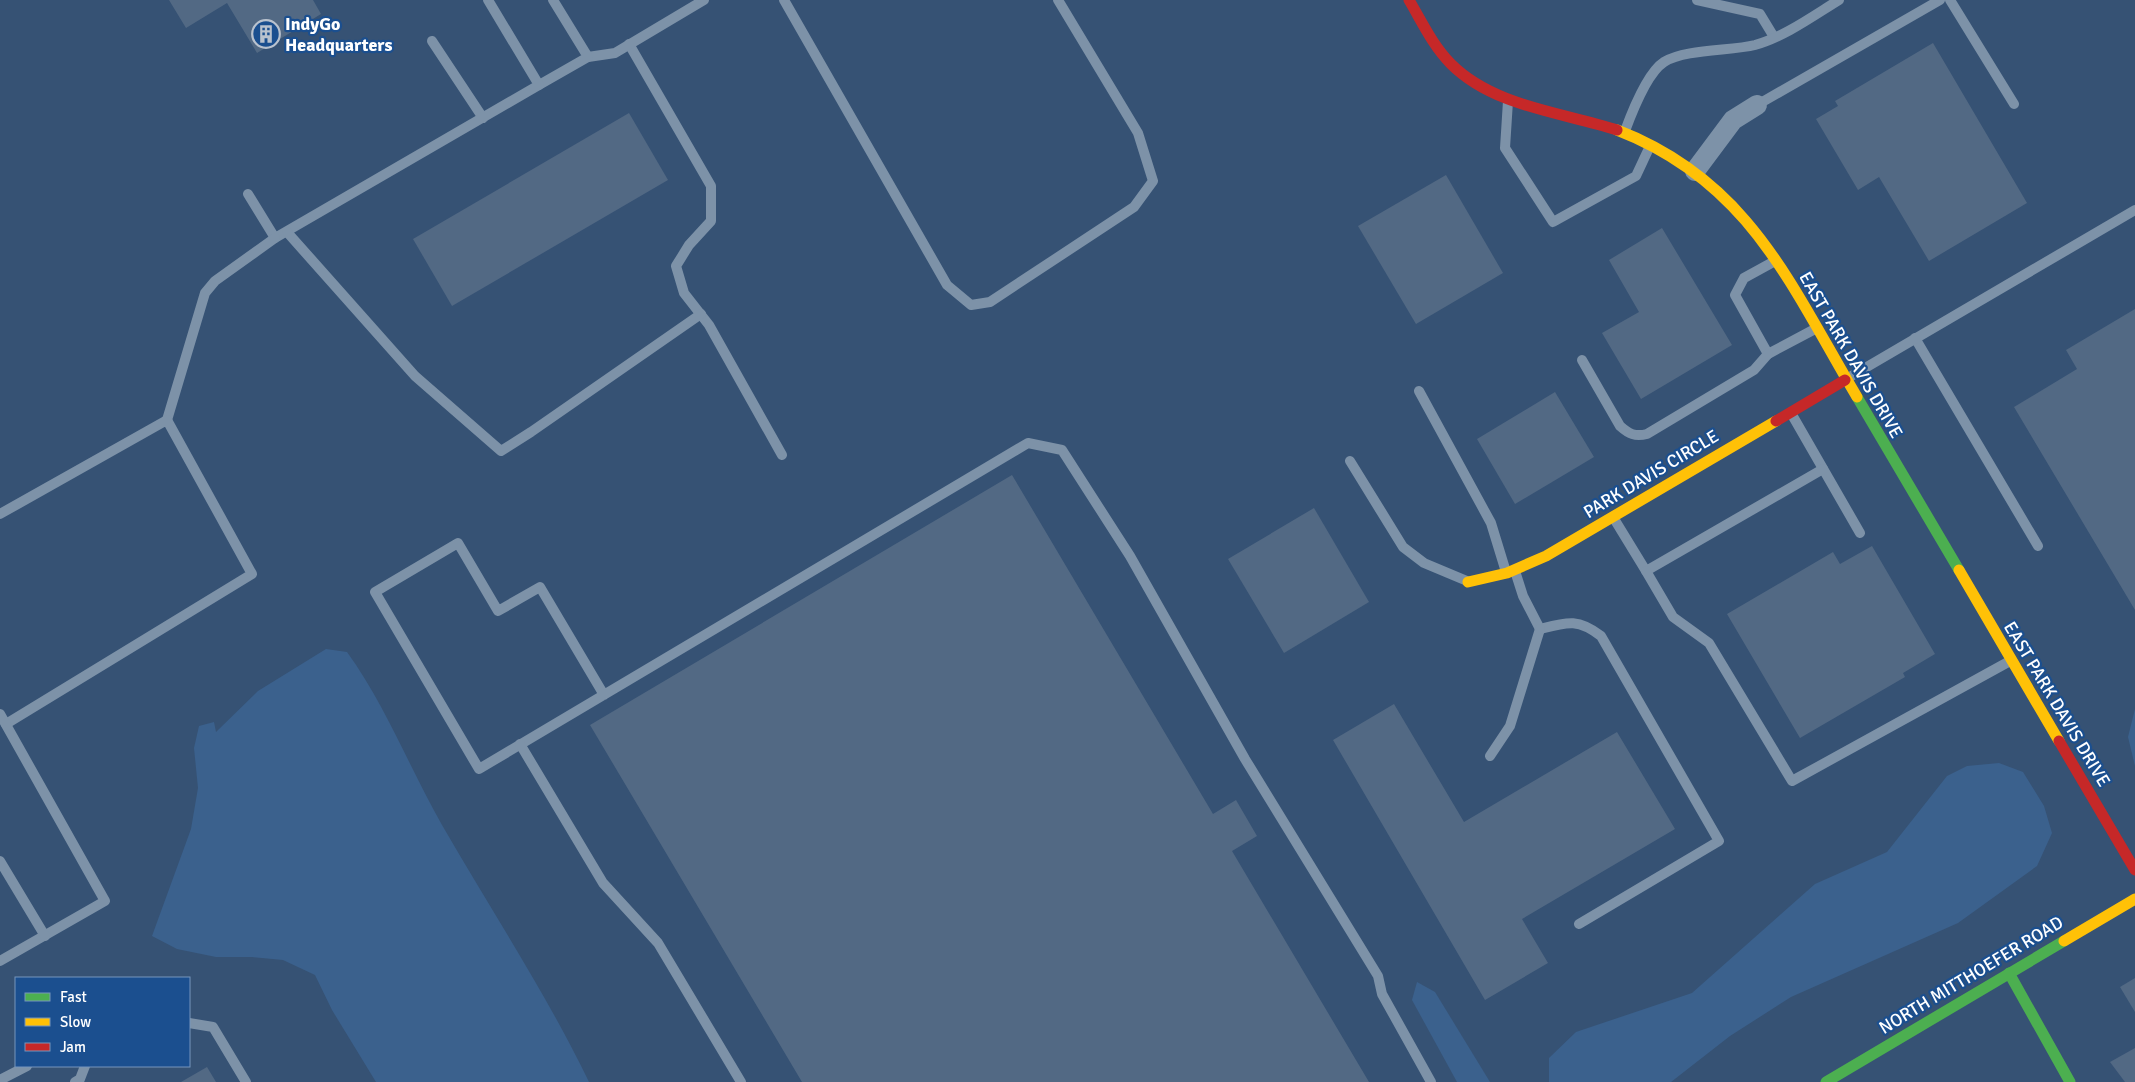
<svg xmlns="http://www.w3.org/2000/svg" width="2135" height="1082" font-family="Signika,sans-serif">
	<style>
		.water { fill: #3b618d }
		.building { fill: #526984 }
		.lines { fill: none; stroke-linecap: round; stroke-linejoin: round }
		.lane { stroke: #7d92a8; stroke-width: 10 }
		.street { stroke: #7d92a8; stroke-width: 20 }
		.fast { stroke: #4caf50; stroke-width: 11 }
		.slow { stroke: #ffc107; stroke-width: 11 }
		.jam { stroke: #c62828; stroke-width: 11 }
		.labels { text-anchor: middle; stroke-width: 4.5; stroke-linejoin: round; paint-order: stroke }
		.poi-label { font-size: 18px; font-weight: bold; fill: #fff; stroke: #1b4f8f; text-anchor: start }
		.street-label { font-size: 18px; fill: #fff; stroke: #1b4f8f }
	</style>
	<rect width="100%" height="100%" fill="#365274"/>
	<!-- water -->
	<g class="water">
		<path d="M326 649 347 652C386 706 409 767 442 825 491 910 546 993 589 1082H376L332 1010 315 975 283 960 252 957H216L177 949 152 936 191 829 198 788 194 748 199 726 214 722 216 732 258 691Z"/>
		<polygon points="2135,709 2135,766 2128,737"/>
		<polygon points="1999,763 2023,772 2044,806 2052,833 2037,866 1958,923 1791,997 1730,1036 1671,1082 1549,1082 1549,1058 1576,1032 1692,993 1815,884 1887,852 1947,776 1967,766"/>
		<polygon points="1417,982 1435,992 1490,1082 1457,1082 1412,1000"/>
	</g>
	<!-- building -->
	<g class="building">
		<polygon points="169,0 313,0 321,14 257,53 227,3 186,28"/>
		<polygon points="1933,43 2027,203 1929,261 1879,177 1858,190 1816,119 1838,106 1835,101"/>
		<polygon points="629,113 668,180 452,306 413,239"/>
		<polygon points="1446,175 1503,273 1416,324 1358,226"/>
		<polygon points="1662,228 1732,345 1641,399 1602,333 1639,312 1609,260"/>
		<polygon points="2135,309 2135,610 2014,407 2077,369 2066,350"/>
		<polygon points="1555,392 1594,457 1515,504 1477,439"/>
		<polygon points="1012,475 1213,814 1236,800 1257,836 1232,851 1369,1082 802,1082 590,725"/>
		<polygon points="1314,508 1369,602 1284,653 1228,559"/>
		<polygon points="1872,546 1935,654 1903,673 1905,677 1800,738 1727,614 1833,552 1840,564"/>
		<polygon points="1394,704 1464,822 1617,732 1675,829 1522,919 1548,963 1485,1000 1333,740"/>
		<polygon points="2135,978 2135,1012 2120,987"/>
		<polygon points="2135,1048 2135,1082 2125,1082 2110,1062"/>
		<polygon points="207,1067 216,1082 181,1082"/>
	</g>
	<g class="lines">
		<!-- lane -->
		<g class="lane">
			<polyline points="784,0 947,285 971,305 990,302 1134,207 1153,181 1138,133 1058,0"/>
			<polyline points="1697,0 1760,14 1774,37"/>
			<polyline points="1950,0 2014,104"/>
			<polyline points="432,41 483,118"/>
			<polyline points="629,44 711,186 711,221 689,245 676,266 684,293 709,325 782,455"/>
			<polyline points="588,57 615,53 704,0"/>
			<polyline points="539,85 588,57 553,0"/>
			<polyline points="1508,101 1505,148 1553,222 1636,176 1650,146"/>
			<polyline points="1757,105 1940,0"/>
			<path d="M1625 131C1632 112 1647 73 1664 62 1685 49 1731 51 1755 45 1784 37 1813 16 1839 0"/>
			<polyline points="248,194 275,238 539,85 488,0"/>
			<polyline points="287,232 415,376 501,451 531,432 701,314"/>
			<polyline points="1775,261 1744,278 1735,295 1768,354 1815,329"/>
			<polyline points="1915,338 2038,546"/>
			<path d="M1582 360 1620 426C1629 434 1635 437 1647 434L1754 370 1768 354"/>
			<polyline points="1848,378 2135,210"/>
			<polyline points="1419,391 1491,523 1506,572"/>
			<polyline points="1791,413 1860,533"/>
			<polyline points="167,420 205,293 215,281 275,238"/>
			<polyline points="1350,461 1403,547 1424,563 1467,581"/>
			<polyline points="0,514 167,420 252,574 6,724"/>
			<polyline points="1613,517 1646,571 1823,469"/>
			<path d="M1515 571 1523 596 1540 629C1567 622 1578 618 1601 636L1719 841 1579 924"/>
			<polyline points="1646,571 1673,617 1709,643 1792,781 2010,661"/>
			<polyline points="604,695 540,587 498,611 458,543 375,592 479,769 1028,443 1062,450 1130,556 1245,759 1378,976 1382,994 1431,1082"/>
			<polyline points="0,714 105,901 0,961"/>
			<polyline points="520,744 603,883 658,943 741,1082"/>
			<polyline points="1490,756 1510,726 1540,629"/>
			<polyline points="0,861 45,936"/>
			<polyline points="189,1023 213,1027 246,1082"/>
			<polyline points="0,1080 27,1066"/>
			<polyline points="75,1082 80,1079 85,1066"/>
		</g>
		<!-- street -->
		<polyline class="street" points="1695,171 1733,120 1757,105"/>
		<!-- fast -->
		<g class="fast">
			<polyline points="1857,397 1959,570"/>
			<polyline points="2009,973 2070,1082"/>
			<polyline points="1826,1082 2064,941"/>
		</g>
		<!-- slow -->
		<g class="slow">
			<path d="M1617 130C1749 181 1790 284 1857 397"/>
			<polyline points="1959,570 2059,741"/>
			<polyline points="1468,582 1507,573 1546,556 1776,421"/>
			<polyline points="2064,941 2135,899"/>
		</g>
		<!-- jam -->
		<g class="jam">
			<path d="M1409 0C1422 22 1433 46 1451 64 1494 107 1562 112 1617 130"/>
			<polyline points="1776,421 1845,380"/>
			<polyline points="2059,741 2135,870"/>
		</g>
	</g>
	<!-- icons -->
	<defs>
		<symbol id="building-ring" viewBox="-11 -11 22 22"><circle r="9.5" fill="#1b4f8f" stroke="#b9c2ce" stroke-width="1.5"/><path d="M-4-6H4V6H1V3H-1V6H-4ZM-2.5-4.3h1.7v1.8h-1.7ZM.8-4.3h1.7v1.8H.8ZM-2.5-1h1.7V.8h-1.7ZM.8-1h1.7V.8H.8Z" fill="#b9c2ce"/></symbol>
	</defs>
	<g fill-rule="evenodd">
		<use href="#building-ring" x="250" y="18" width="32" height="32"/>
	</g>
	<g class="labels">
		<!-- poi labels -->
		<g class="poi-label">
			<text x="285" y="30">IndyGo<tspan x="285" dy="21">Headquarters</tspan></text>
		</g>
		<!-- street labels -->
		<g class="street-label">
			<text transform="translate(1851 355) rotate(60)" y="6">EAST PARK DAVIS DRIVE</text>
			<text transform="translate(1651 474) rotate(-31)" y="6">PARK DAVIS CIRCLE</text>
			<text transform="translate(2057 704) rotate(59)" y="6">EAST PARK DAVIS DRIVE</text>
			<text transform="translate(1971 975) rotate(-31)" y="6">NORTH MITTHOEFER ROAD</text>
		</g>
	</g>
	<!-- legend -->
	<rect x="15" y="977" width="175" height="90" fill="#1b4f8f" stroke="#7695bc"/>
	<rect x="25" y="993" width="25" height="8" fill="#4caf50" stroke="#7695bc"/>
	<text x="60" y="1002" font-size="15" fill="#ffffff">Fast</text>
	<rect x="25" y="1018" width="25" height="8" fill="#ffc107" stroke="#7695bc"/>
	<text x="60" y="1027" font-size="15" fill="#ffffff">Slow</text>
	<rect x="25" y="1043" width="25" height="8" fill="#c62828" stroke="#7695bc"/>
	<text x="60" y="1052" font-size="15" fill="#ffffff">Jam</text>
</svg>
